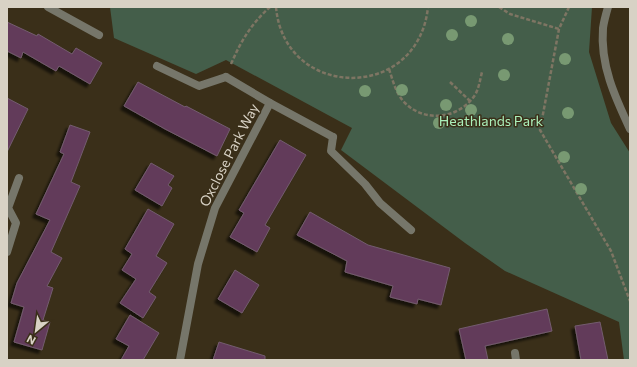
<svg xmlns="http://www.w3.org/2000/svg" width="637" height="367" font-family="Commissioner,sans-serif">
	<style>
		.green { fill: #445e4a }
		.building { fill: #623b5a; stroke: #735c6e; filter: url(#shadow) }
		.lines { fill: none; stroke-linecap: round; stroke-linejoin: round }
		.path { stroke: #7e7563; stroke-width: 2.5; stroke-dasharray: 4 2; stroke-linecap: butt }
		.lane { stroke: #76766a; stroke-width: 8 }
		.street { stroke: #76766a; stroke-width: 8 }
		.tree { fill: #789972 }
		.labels { text-anchor: middle; stroke-width: 3; stroke-linejoin: round; paint-order: stroke }
		.park-label { font-size: 14px; fill: #abf0ba; stroke: #3a2f19 }
		.street-label { font-size: 14px; fill: #d8d2c5; stroke: #3a2f19 }
	</style>
	<defs>
		<filter id="shadow"><feDropShadow dx="-3.5" dy="3.5" stdDeviation="1" flood-color="#0009"/></filter>
	</defs>
	<rect width="100%" height="100%" fill="#3a2f19"/>
	<!-- green -->
	<polygon class="green" points="110,7 592,7 589,52 611,123 630,153 630,360 624,360 619,322 505,271 465,243 341,150 352,128 226,60 196,74 114,38"/>
	<!-- building -->
	<g class="building">
		<polygon points="7,22 37,36 38,34 72,54 76,48 102,63 90,84 59,66 56,71 23,52 21,58 7,51"/>
		<polygon points="138,82 185,107 186,106 230,129 217,156 165,129 124,106"/>
		<polygon points="7,98 28,109 7,152"/>
		<polygon points="70,125 90,132 71,182 80,186 51,252 62,258 47,286 53,288 43,320 50,322 42,350 14,342 24,307 11,303 17,283 50,220 36,214 64,154 60,152"/>
		<polygon points="280,140 306,155 265,225 270,228 257,252 230,237 244,213 239,210"/>
		<polygon points="151,163 174,176 168,185 172,188 162,206 135,190"/>
		<polygon points="148,209 174,224 156,256 167,263 149,292 156,297 143,318 120,303 136,279 122,270 132,254 125,249"/>
		<polygon points="310,212 368,245 450,268 441,305 418,299 417,304 390,297 393,286 345,272 347,261 297,235"/>
		<polygon points="235,270 259,285 242,313 218,299"/>
		<polygon points="547,309 552,331 485,346 488,360 466,360 459,329"/>
		<polygon points="130,315 159,333 143,360 121,360 129,346 116,339"/>
		<polygon points="600,322 608,360 581,360 575,326"/>
		<polygon points="219,342 265,356 265,360 213,360"/>
	</g>
	<g class="lines">
		<!-- path -->
		<g class="path">
			<path d="M276 7C284 100 418 103 428 7"/>
			<polyline points="499,7 510,14 559,29"/>
			<polyline points="569,7 559,29 540,130 611,251 630,301"/>
			<path d="M231 64C241 41 251 24 270 7"/>
			<path d="M389 69C393 81 396 94 405 103 425 123 459 119 475 95 479 88 480 80 482 72"/>
			<polyline points="450,82 470,101"/>
		</g>
		<!-- lane -->
		<g class="lane">
			<polyline points="48,7 99,35"/>
			<polyline points="157,66 199,86 226,77"/>
			<polyline points="333,137 331,151 365,184 380,203 411,230"/>
			<polyline points="515,353 516,360"/>
		</g>
		<!-- street -->
		<g class="street">
			<path d="M608 7C606 14 604 21 603 28 600 65 615 97 630 129"/>
			<polyline points="226,77 270,103"/>
			<polyline points="7,252 16,223 8,208 19,178"/>
			<polyline points="180,360 198,264 215,208 270,103 333,137"/>
		</g>
	</g>
	<!-- trees -->
	<g class="tree">
		<circle cx="471" cy="21" r="6"/>
		<circle cx="452" cy="35" r="6"/>
		<circle cx="508" cy="39" r="6"/>
		<circle cx="565" cy="59" r="6"/>
		<circle cx="504" cy="75" r="6"/>
		<circle cx="402" cy="90" r="6"/>
		<circle cx="365" cy="91" r="6"/>
		<circle cx="446" cy="105" r="6"/>
		<circle cx="471" cy="110" r="6"/>
		<circle cx="568" cy="113" r="6"/>
		<circle cx="439" cy="123" r="6"/>
		<circle cx="564" cy="157" r="6"/>
		<circle cx="581" cy="189" r="6"/>
	</g>
	<g class="labels">
		<!-- park labels -->
		<g class="park-label">
			<text x="491" y="126">Heathlands Park</text>
		</g>
		<!-- street labels -->
		<g class="street-label">
			<text transform="translate(229 155) rotate(-63)" y="5">Oxclose Park Way</text>
		</g>
	</g>
	<!-- border -->
	<rect width="637" height="367" fill="none" stroke="#d8d2c5" stroke-width="16"/>
	<!-- north arrow -->
	<g transform="translate(36 331) rotate(209)" stroke="#3a2f19" stroke-width="3" paint-order="stroke">
	<path d="M0-3L7 15L0 10L-7 15Z" fill="#d8d2c5"/>
	<text y="-6" font-size="11" font-weight="bold" text-anchor="middle" fill="#d8d2c5">N</text>
	</g>
</svg>
